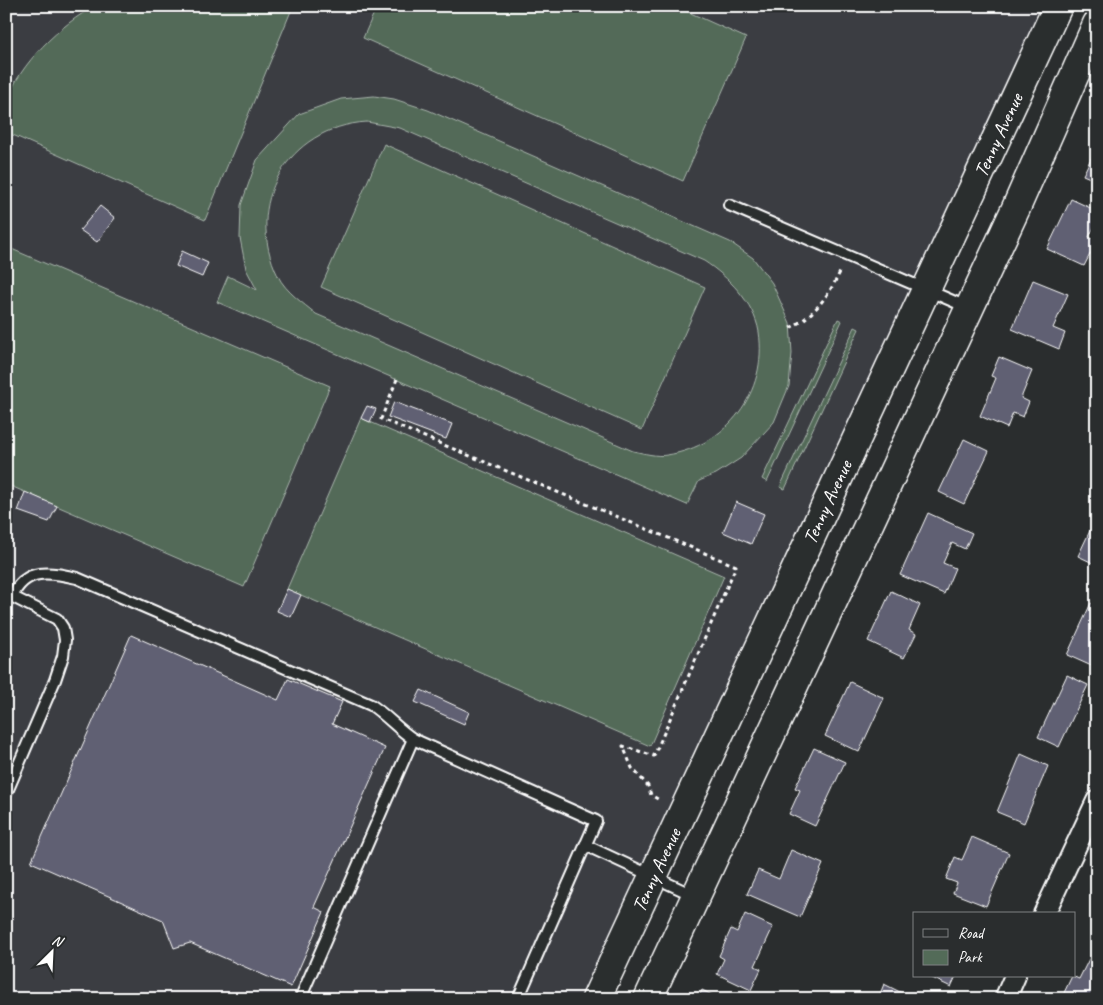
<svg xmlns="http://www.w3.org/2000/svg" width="1103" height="1005" font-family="Caveat,sans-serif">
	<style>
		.built { fill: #3a3c43 }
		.green { fill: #536b58; stroke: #a9b5ac; fill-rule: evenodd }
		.building { fill: #616073; stroke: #fff }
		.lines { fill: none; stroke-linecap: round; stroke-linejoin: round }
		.lane-casing { stroke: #fff; stroke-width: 14 }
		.street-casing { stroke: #fff; stroke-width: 24 }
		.secondary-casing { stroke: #fff; stroke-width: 31 }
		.path { stroke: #fff; stroke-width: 3; stroke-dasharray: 4 4; stroke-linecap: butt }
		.lane { stroke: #2a2d2e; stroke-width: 10 }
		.street { stroke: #2a2d2e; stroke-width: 20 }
		.secondary { stroke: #2a2d2e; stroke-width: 28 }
		.labels { text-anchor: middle; stroke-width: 4; stroke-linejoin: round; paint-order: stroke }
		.street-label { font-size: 20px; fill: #fff; stroke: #2a2d2e }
	</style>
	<rect width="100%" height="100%" fill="#2a2d2e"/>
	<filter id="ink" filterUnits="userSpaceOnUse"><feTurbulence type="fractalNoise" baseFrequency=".02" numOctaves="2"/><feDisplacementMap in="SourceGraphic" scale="10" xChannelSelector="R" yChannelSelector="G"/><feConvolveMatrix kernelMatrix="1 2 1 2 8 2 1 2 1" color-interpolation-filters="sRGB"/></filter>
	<g filter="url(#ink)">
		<!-- built -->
		<polygon class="built" points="6,6 1043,6 580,999 6,999"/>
		<!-- green -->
		<g class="green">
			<path d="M95 6H282L291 11 205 220 6 132C6 123 4 110 7 101 19 64 61 24 95 6Z"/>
			<polygon points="377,6 675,6 746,38 683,181 363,38"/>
			<path d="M374 96 394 99 428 110 730 242 753 258 772 283 790 323 792 353 789 386 774 422 741 458 716 474 699 481 687 505 217 302 228 276 257 290 246 269 240 238 241 205 257 160 299 114 341 99ZM367 122 400 128 704 261C728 277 754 302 759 332 768 392 727 446 667 455 657 457 643 453 633 451L316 314C303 303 286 292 278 276 243 205 287 127 367 122Z"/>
			<polygon points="384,144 705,287 642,430 321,287"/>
			<polygon points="7,247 330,386 244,587 6,484"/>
			<polygon points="838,319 842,321 767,482 762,479"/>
			<polygon points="855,327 859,329 785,489 780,487"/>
			<polygon points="361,418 724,576 650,746 287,589"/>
		</g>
		<!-- building -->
		<g class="building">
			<polygon points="1097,146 1097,181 1083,175"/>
			<polygon points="1071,199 1097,211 1097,221 1089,237 1097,241 1084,266 1047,249"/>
			<polygon points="100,206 115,218 97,242 80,230"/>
			<polygon points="182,251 208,263 202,277 176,266"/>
			<polygon points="1033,280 1068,294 1053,328 1065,333 1059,349 1012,329"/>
			<polygon points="999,357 1032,371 1021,398 1029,402 1023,417 1013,413 1007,428 980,416 996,378 991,376"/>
			<polygon points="394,402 452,424 446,439 388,417"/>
			<polygon points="367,406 376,409 370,422 361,418"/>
			<polygon points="964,439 989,451 964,504 939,492"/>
			<polygon points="25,492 57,506 49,522 18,511"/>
			<polygon points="736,502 764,514 751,544 723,532"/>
			<polygon points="928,513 972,533 965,549 952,543 943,563 955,568 944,594 900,575"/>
			<polygon points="1097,516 1097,565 1078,556"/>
			<polygon points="287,589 301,595 291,617 277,611"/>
			<polygon points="891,591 920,605 909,630 916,634 904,658 868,641"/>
			<polygon points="1097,600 1097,667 1096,668 1067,655 1091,603 1095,605"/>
			<polygon points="131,635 278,700 288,679 342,702 332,724 385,748 314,907 324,912 291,987 190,943 174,948 163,920 31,862"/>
			<polygon points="1067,675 1088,685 1059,747 1038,737"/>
			<polygon points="850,682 884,698 859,752 825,736"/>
			<polygon points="421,690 469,712 464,724 415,702"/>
			<polygon points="814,748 845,762 815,826 789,814 800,790 795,788"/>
			<polygon points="1021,754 1048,766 1024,823 997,812"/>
			<polygon points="972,837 1009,853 986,906 953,893 957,883 946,879 955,857 962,860"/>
			<polygon points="791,850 823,864 800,917 747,894 758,870 779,879"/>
			<polygon points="745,914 773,927 755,966 761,969 751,990 717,974 724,959 719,956 731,929 737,932"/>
			<polygon points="1090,957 1097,960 1097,999 1061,999 1072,976 1079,979"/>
			<polygon points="928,976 956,976 951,987"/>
			<polygon points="884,984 914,999 878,999"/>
			<polygon points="702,990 720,999 698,999"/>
		</g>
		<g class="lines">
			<defs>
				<g id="lane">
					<polyline points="729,205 969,308"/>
					<path d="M12 597C25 567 50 572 77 578L371 705C386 715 398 729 413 739L596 821 518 999"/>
					<polyline points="6,794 55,680 63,656 65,640 63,628 57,619 7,594"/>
					<polyline points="585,845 695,896"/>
					<polyline points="300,999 413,739"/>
				</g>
				<g id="street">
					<polyline points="1044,914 1097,801"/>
					<polyline points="1005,999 1015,976"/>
				</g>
				<g id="secondary">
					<polyline points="596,999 1058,6"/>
					<polyline points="648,999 1016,208 1097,24"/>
				</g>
			</defs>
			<!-- lane casing -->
			<use href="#lane" class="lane-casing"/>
			<!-- street casing -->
			<use href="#street" class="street-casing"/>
			<!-- secondary casing -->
			<use href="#secondary" class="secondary-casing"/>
			<!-- path -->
			<g class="path">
				<path d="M790 328C815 315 829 295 841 270"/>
				<polyline points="397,379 381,419 736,566 654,756 623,746 632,768 648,786 651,795 661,801"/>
			</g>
			<!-- lane -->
			<use href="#lane" class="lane"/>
			<!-- street -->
			<use href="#street" class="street"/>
			<!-- secondary -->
			<use href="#secondary" class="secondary"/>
		</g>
	</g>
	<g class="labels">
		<!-- street labels -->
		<g class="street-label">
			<text transform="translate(998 135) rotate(-65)" y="7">Tenny Avenue</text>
			<text transform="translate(827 502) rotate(-65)" y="7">Tenny Avenue</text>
			<text transform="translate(656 870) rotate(-65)" y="7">Tenny Avenue</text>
		</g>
	</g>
	<!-- margin -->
	<rect width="1103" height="1005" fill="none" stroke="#2a2d2e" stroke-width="25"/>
	<rect x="12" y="12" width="1078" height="980" fill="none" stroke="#fff" stroke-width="2" filter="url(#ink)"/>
	<!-- legend -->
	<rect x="913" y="912" width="162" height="65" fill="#2a2d2e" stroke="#7f8182"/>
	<rect x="923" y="929" width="25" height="8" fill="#2a2d2e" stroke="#7f8182"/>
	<text x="958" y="938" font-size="15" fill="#ffffff">Road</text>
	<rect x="923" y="950" width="25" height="15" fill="#536b58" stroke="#7f8182"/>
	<text x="958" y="962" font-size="15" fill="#ffffff">Park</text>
	<!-- north arrow -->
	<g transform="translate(52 952) rotate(24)" stroke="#2a2d2e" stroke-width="4" paint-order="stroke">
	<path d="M0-4L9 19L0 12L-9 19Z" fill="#ffffff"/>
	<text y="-8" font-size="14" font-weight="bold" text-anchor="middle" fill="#ffffff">N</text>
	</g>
</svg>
